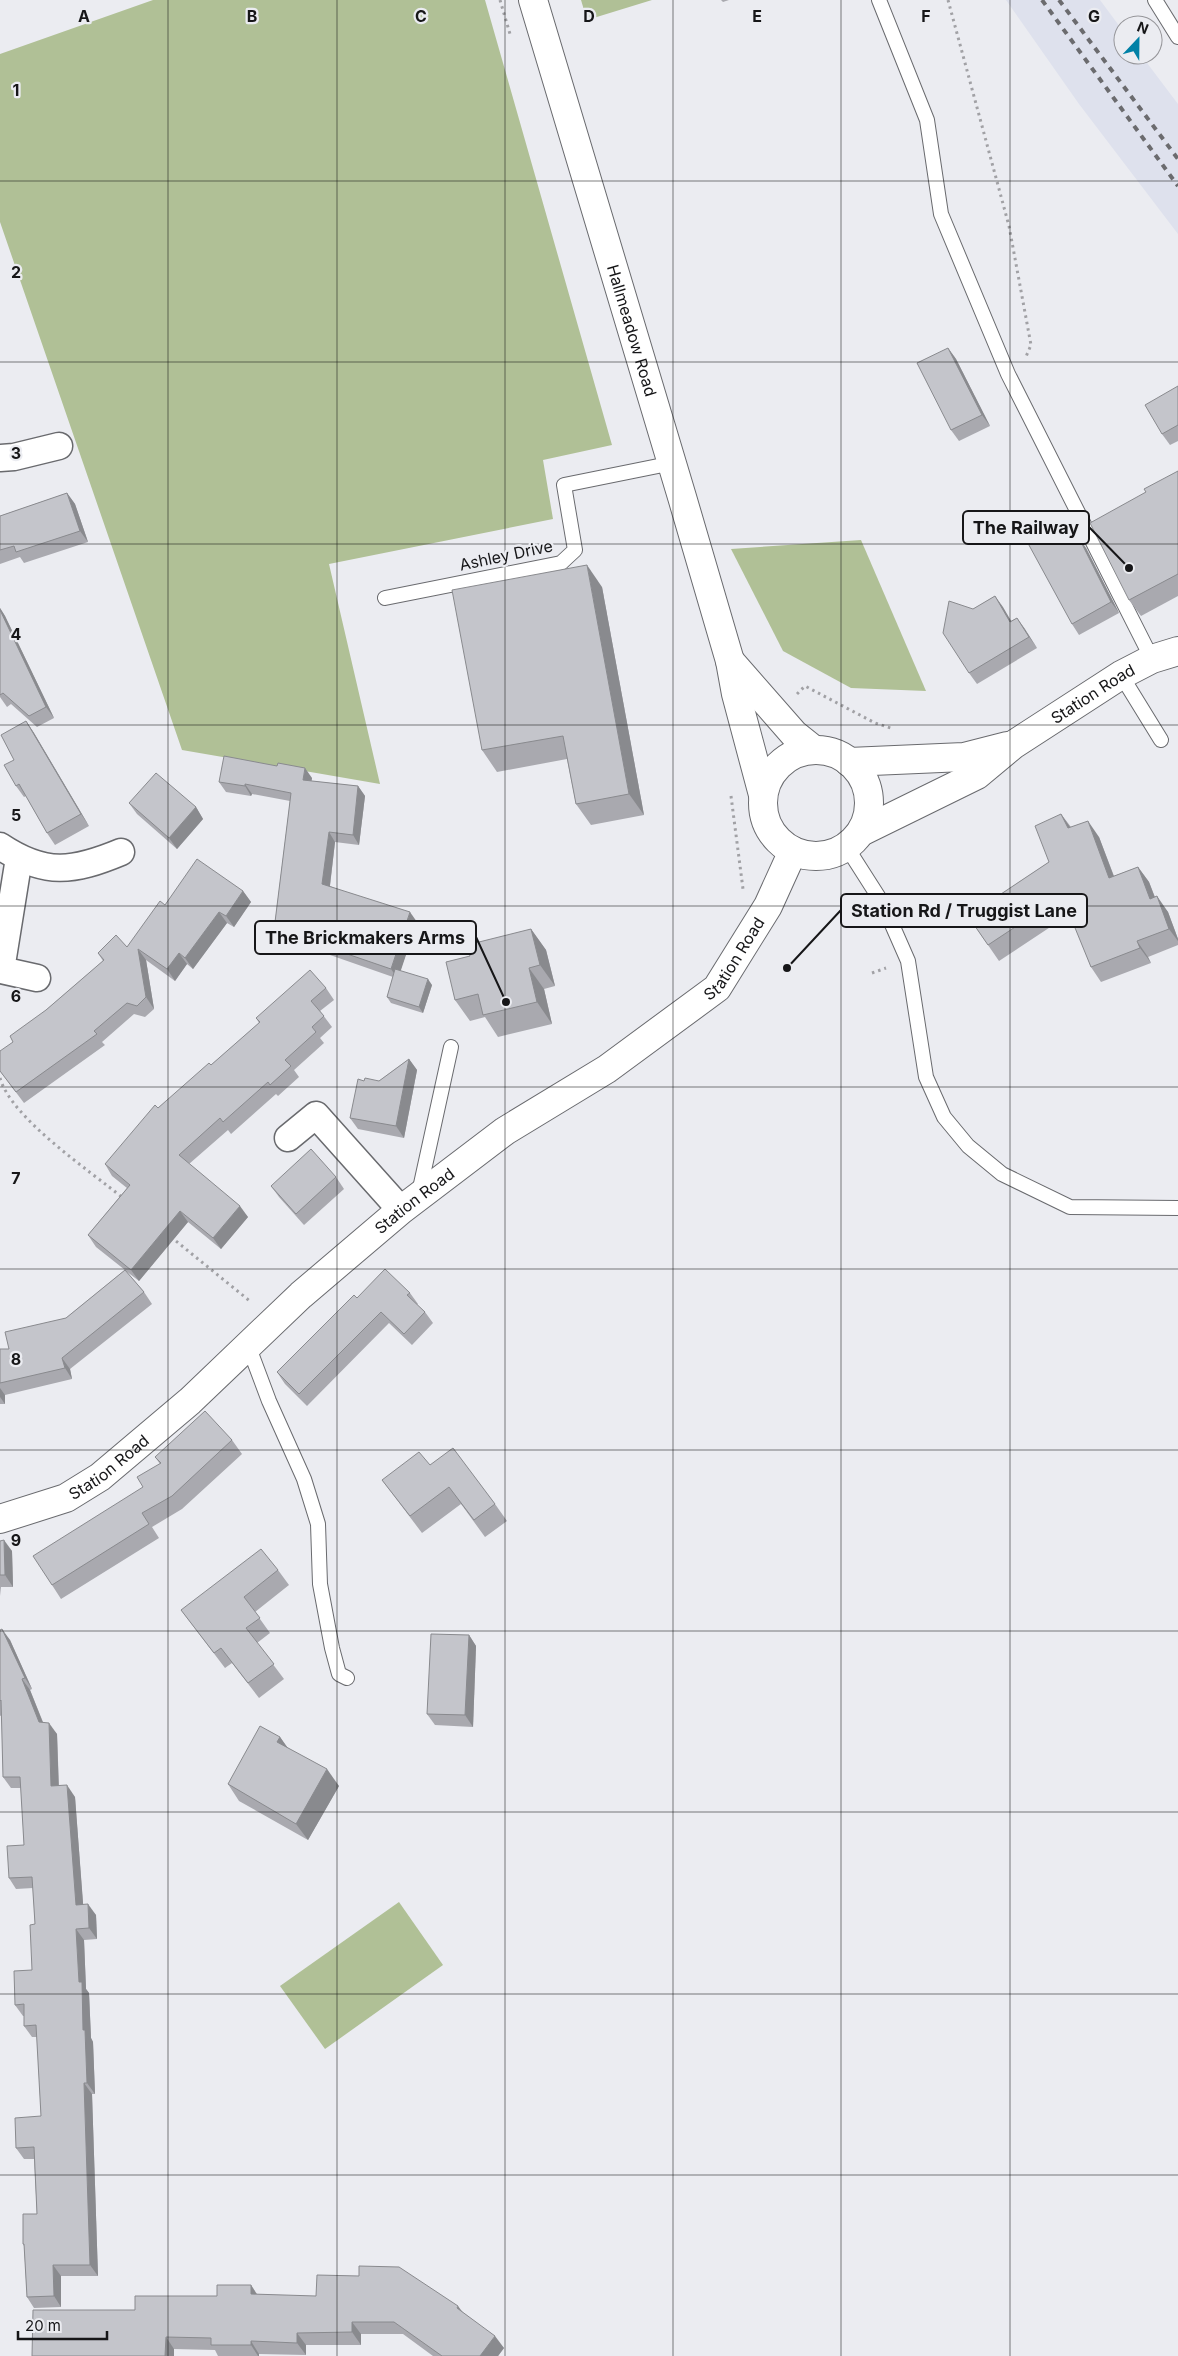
<svg xmlns="http://www.w3.org/2000/svg" width="1178" height="2356" font-family="Inter,sans-serif">
	<style>
		.built { fill: #dee1ed }
		.green { fill: #b0c096 }
		.lines { fill: none; stroke-linecap: round; stroke-linejoin: round }
		.lane-casing { stroke: #696a6e; stroke-width: 16 }
		.street-casing { stroke: #696a6e; stroke-width: 29 }
		.secondary-casing { stroke: #696a6e; stroke-width: 30 }
		.path { stroke: #a1a1a5; stroke-width: 3; stroke-dasharray: 2.5 4; stroke-linecap: butt }
		.lane { stroke: #fff; stroke-width: 14 }
		.street { stroke: #fff; stroke-width: 26 }
		.secondary { stroke: #fff; stroke-width: 28 }
		.rail { stroke: #6b6b6e; stroke-width: 4; stroke-dasharray: 6 6; stroke-linecap: butt }
		.wall { fill: #a9a9af }
		.shaded-wall { fill: #898a8e }
		.building { fill: #c4c5cb; stroke: #898a8e }
		.grid { fill: none; stroke: #161618; stroke-width: 1; stroke-opacity: 0.55 }
		.labels { text-anchor: middle; stroke-width: 4.5; stroke-linejoin: round; paint-order: stroke }
		.street-label { font-size: 16px; fill: #161618; stroke: #ebecf1 }
		.grid-label { font-size: 16px; text-anchor: middle; font-weight: bold; fill: #161618; stroke: #ebecf1; stroke-width: 4.5; stroke-linejoin: round; paint-order: stroke }
		.leader { fill: none; stroke: #161618; stroke-width: 2 }
		.callout-dot { fill: #161618; stroke: #ebecf1; stroke-width: 2 }
		.callout { fill: #ebecf1; stroke: #161618; stroke-width: 2 }
		.callout-label { font-size: 18px; text-anchor: middle; font-weight: bold; fill: #161618 }
	</style>
	<rect width="100%" height="100%" fill="#ebecf1"/>
	<!-- built -->
	<polygon class="built" points="1006,0 1100,0 1123,31 1123,55 1141,55 1178,104 1178,234 1079,104"/>
	<!-- green -->
	<g class="green">
		<polygon points="153,0 485,0 612,445 543,460 553,519 329,564 380,784 182,750 0,222 0,54"/>
		<polygon points="581,0 652,0 587,20"/>
		<polygon points="861,540 926,691 851,688 783,651 731,549"/>
		<polygon points="399,1902 443,1965 325,2049 280,1986"/>
	</g>
	<g class="lines">
		<defs>
			<g id="lane">
				<polyline points="879,0 927,120 941,214 1008,374 1152,659"/>
				<polyline points="1155,0 1178,37"/>
				<polyline points="385,598 561,563 575,550 564,485 673,463"/>
				<polyline points="1121,675 1161,740"/>
				<polyline points="846,846 883,904 908,961 926,1077 944,1117 968,1146 1002,1174 1070,1207 1178,1208"/>
				<polyline points="419,1193 451,1047"/>
				<polyline points="248,1345 269,1401 304,1479 318,1524 320,1584 332,1648 339,1674 347,1678"/>
			</g>
			<g id="street">
				<polyline points="0,458 14,457 59,446"/>
				<path d="M0 846C45 876 73 872 121 852"/>
				<polyline points="19,858 1,970 37,978"/>
				<polyline points="288,1138 316,1115 401,1210"/>
			</g>
			<g id="secondary">
				<path id="s1" d="M533 0 682 497 730 661 736 694 763 795"/>
				<polyline points="730,661 794,734 814,750"/>
				<circle cx="816" cy="803" r="53"/>
				<polyline points="849,762 964,757 1007,746"/>
				<path id="s2" d="M861 832 977 775 1013 745 1121 675 1152 659 1178 651"/>
				<path id="s3" d="M0 1519 66 1498 100 1477 190 1401 301 1295 401 1210 505 1131 607 1069 717 988 768 906 793 851"/>
			</g>
		</defs>
		<!-- lane casing -->
		<use href="#lane" class="lane-casing"/>
		<!-- street casing -->
		<use href="#street" class="street-casing"/>
		<!-- secondary casing -->
		<use href="#secondary" class="secondary-casing"/>
		<!-- path -->
		<g class="path">
			<polyline points="500,0 510,34"/>
			<polyline points="948,0 1009,226 1031,345 1025,359"/>
			<polyline points="797,694 805,686 875,723 894,729"/>
			<polyline points="731,796 743,889"/>
			<polyline points="872,973 886,968"/>
			<path d="M0 1078C11 1118 90 1171 123 1198"/>
			<polyline points="171,1237 251,1302"/>
		</g>
		<!-- lane -->
		<use href="#lane" class="lane"/>
		<!-- street -->
		<use href="#street" class="street"/>
		<!-- secondary -->
		<use href="#secondary" class="secondary"/>
		<!-- rail -->
		<g class="rail">
			<polyline points="1042,0 1178,186"/>
			<polyline points="1059,0 1178,159"/>
		</g>
	</g>
	<!-- wall -->
	<g class="wall">
		<polygon points="721,0 729,0 723,2"/>
		<polygon points="948,348 956,359 990,426 959,441 951,430"/>
		<polygon points="1178,386 1178,441 1170,445 1162,434"/>
		<polygon points="1178,471 1178,596 1141,616 1129,600 1146,492"/>
		<polygon points="67,493 75,504 88,542 24,563 20,557 0,564 0,516"/>
		<polygon points="1060,532 1066,543 1086,548 1119,613 1079,635 1072,624"/>
		<polygon points="602,587 644,815 591,825 576,804 567,759 497,772 482,750"/>
		<polygon points="995,596 1011,621 1017,618 1037,648 977,684 969,673 973,609"/>
		<polygon points="0,608 5,616 54,718 37,727 11,704 7,707 0,697"/>
		<polygon points="26,721 34,733 89,826 55,845 47,833 26,796 24,797 16,786 14,760"/>
		<polygon points="277,766 312,778 311,781 358,786 365,796 359,845 335,842 330,886 417,922 400,971 432,985 423,1013 391,1003 387,997 393,977 290,941 282,932 275,922 290,801 252,794 251,796 226,792 219,782"/>
		<polygon points="129,803 196,807 203,819 177,849 137,814"/>
		<polygon points="1061,814 1071,827 1099,837 1114,876 1138,867 1149,882 1155,897 1168,912 1178,939 1178,945 1148,957 1151,963 1101,982 1091,967 1070,914 999,961 968,916 1049,862"/>
		<polygon points="243,891 251,902 234,927 227,923 193,969 187,964 175,981 146,960 154,1009 145,1017 134,1014 102,1042 105,1045 24,1103 0,1071 13,1042 46,1010 103,961 98,953 127,947 165,905"/>
		<polygon points="531,929 546,950 555,986 544,989 552,1024 498,1037 485,1017 470,1021 455,1000 470,956"/>
		<polygon points="326,988 334,1000 320,1011 332,1027 320,1038 324,1043 294,1070 299,1077 278,1096 276,1094 231,1134 228,1130 189,1164 248,1217 221,1249 188,1222 139,1281 126,1271 144,1292 152,1304 70,1369 72,1379 5,1395 5,1404 0,1404 0,1349 9,1349 66,1318 125,1270 96,1247 88,1235 127,1188 112,1176 105,1164 158,1108 211,1065 259,1023 256,1018"/>
		<polygon points="409,1059 417,1070 404,1138 358,1129 350,1118 364,1081 379,1081"/>
		<polygon points="336,1177 344,1189 304,1225 279,1197 271,1186"/>
		<polygon points="410,1293 418,1304 417,1305 425,1312 433,1323 412,1345 389,1323 307,1406 285,1384 277,1372 357,1298"/>
		<polygon points="232,1440 242,1454 182,1509 152,1527 159,1538 61,1599 52,1585 143,1487 160,1464 155,1457"/>
		<polygon points="430,1465 495,1504 507,1521 485,1537 461,1504 422,1533 382,1480"/>
		<polygon points="0,1541 12,1551 13,1587 1,1587 0,1596"/>
		<polygon points="278,1570 289,1585 255,1612 270,1633 257,1643 284,1679 259,1698 232,1663 225,1668 181,1610"/>
		<polygon points="0,1630 10,1640 32,1689 30,1690 43,1722 57,1734 59,1786 75,1797 83,1904 96,1915 97,1939 84,1940 86,1989 89,1993 91,2038 93,2042 95,2094 92,2094 98,2276 61,2276 61,2307 34,2308 27,2297 24,2246 23,2244 37,2214 34,2159 24,2159 16,2148 41,2116 37,2037 32,2037 24,2026 24,2016 23,2016 15,2005 32,1970 35,1924 33,1888 16,1889 9,1878 24,1845 21,1788 11,1788 3,1777 2,1715 0,1716"/>
		<polygon points="469,1635 476,1646 473,1727 435,1725 427,1714"/>
		<polygon points="280,1737 287,1747 339,1786 308,1840 239,1801 228,1784"/>
		<polygon points="251,2285 257,2294 464,2313 504,2348 498,2356 433,2356 403,2334 361,2334 361,2345 306,2345 306,2355 259,2354 259,2356 218,2356 215,2350 174,2349 174,2356 32,2356 135,2310 217,2296"/>
	</g>
	<!-- shaded-wall -->
	<g class="shaded-wall">
		<polygon points="948,348 956,359 990,426 982,415"/>
		<polygon points="67,493 75,504 88,542 80,531"/>
		<polygon points="1052,521 1060,532 1072,555 1064,544"/>
		<polygon points="1078,536 1086,548 1119,613 1111,602"/>
		<polygon points="587,565 602,587 644,815 629,794"/>
		<polygon points="995,596 1003,607 1018,633 1010,622"/>
		<polygon points="0,608 5,616 54,718 46,707 0,610"/>
		<polygon points="1017,618 1025,629 1037,648 1029,637"/>
		<polygon points="26,721 34,733 89,826 81,814"/>
		<polygon points="305,768 312,778 310,790 303,780"/>
		<polygon points="245,784 252,794 251,796 245,786"/>
		<polygon points="358,786 365,796 359,845 353,835"/>
		<polygon points="196,807 203,819 177,849 169,838"/>
		<polygon points="1061,814 1072,830 1068,828"/>
		<polygon points="1088,821 1099,837 1120,893 1109,878"/>
		<polygon points="329,832 335,842 329,893 322,884"/>
		<polygon points="1138,867 1149,882 1161,914 1150,899"/>
		<polygon points="243,891 251,902 234,927 226,916"/>
		<polygon points="1157,896 1168,912 1178,939 1178,941 1169,929"/>
		<polygon points="219,912 227,923 193,969 185,958"/>
		<polygon points="410,912 417,922 398,979 391,969"/>
		<polygon points="531,929 546,950 555,986 540,965"/>
		<polygon points="1137,941 1148,957 1151,963 1140,948"/>
		<polygon points="138,949 146,960 154,1009 146,997"/>
		<polygon points="179,953 187,964 175,981 167,969"/>
		<polygon points="529,968 544,989 552,1024 537,1002"/>
		<polygon points="428,979 432,985 423,1013 419,1007"/>
		<polygon points="409,1059 417,1070 404,1138 396,1126"/>
		<polygon points="240,1206 248,1217 221,1249 213,1238"/>
		<polygon points="180,1211 188,1222 139,1281 131,1270"/>
		<polygon points="62,1358 70,1369 72,1379 65,1368"/>
		<polygon points="0,1388 5,1395 5,1404 0,1397"/>
		<polygon points="4,1540 12,1551 13,1587 5,1575"/>
		<polygon points="2,1629 10,1640 32,1689 25,1678"/>
		<polygon points="469,1635 476,1646 473,1727 465,1715"/>
		<polygon points="22,1679 30,1690 47,1733 39,1722"/>
		<polygon points="49,1723 57,1734 59,1797 51,1786"/>
		<polygon points="280,1737 292,1754 277,1742"/>
		<polygon points="327,1769 339,1786 308,1840 296,1824"/>
		<polygon points="67,1785 75,1797 84,1916 76,1905"/>
		<polygon points="88,1904 96,1915 97,1939 89,1928"/>
		<polygon points="76,1929 84,1940 86,1989 89,1993 91,2038 93,2042 95,2094 87,2083 79,1982"/>
		<polygon points="84,2083 92,2094 98,2276 90,2265"/>
		<polygon points="53,2265 61,2276 61,2307 54,2296"/>
		<polygon points="251,2285 259,2298 251,2294"/>
		<polygon points="458,2306 467,2318 457,2308"/>
		<polygon points="352,2322 361,2334 361,2345 352,2332"/>
		<polygon points="297,2333 306,2345 306,2355 297,2343"/>
		<polygon points="495,2336 504,2348 498,2356 480,2356"/>
		<polygon points="166,2337 174,2349 174,2356 165,2356"/>
		<polygon points="251,2341 259,2354 259,2356 258,2356 251,2345"/>
	</g>
	<!-- building -->
	<g class="building">
		<polygon points="948,348 982,415 951,430 917,363"/>
		<polygon points="1178,386 1178,425 1162,434 1145,405"/>
		<polygon points="1178,471 1178,574 1129,600 1090,523 1146,492 1144,489"/>
		<polygon points="67,493 80,531 16,552 14,546 0,550 0,516"/>
		<polygon points="1052,521 1064,544 1078,536 1111,602 1072,624 1024,536"/>
		<polygon points="587,565 629,794 576,804 563,736 482,750 452,590"/>
		<polygon points="995,596 1010,622 1017,618 1029,637 969,673 943,633 949,601 973,609"/>
		<polygon points="0,610 46,707 29,716 3,693 0,695"/>
		<polygon points="26,721 81,814 47,833 19,784 16,786 4,765 14,760 1,735"/>
		<polygon points="224,756 277,766 278,763 305,768 303,780 358,786 353,835 329,832 322,884 410,912 391,969 283,932 275,922 291,793 245,784 245,786 219,782"/>
		<polygon points="156,773 196,807 169,838 129,803"/>
		<polygon points="1061,814 1068,828 1088,821 1109,878 1138,867 1150,899 1157,896 1169,929 1137,941 1140,948 1091,967 1062,896 988,945 968,916 1049,862 1035,826"/>
		<polygon points="197,859 243,891 226,916 219,912 185,958 179,953 167,969 138,949 146,997 137,1006 127,1003 94,1031 97,1034 16,1092 0,1071 0,1051 13,1042 10,1036 46,1010 104,960 98,953 116,935 127,947 160,901 165,905"/>
		<polygon points="531,929 540,965 529,968 537,1002 483,1015 478,994 455,1000 446,962 470,956 467,945"/>
		<polygon points="395,969 428,979 419,1007 387,997"/>
		<polygon points="310,970 326,988 311,1001 324,1016 312,1027 316,1032 285,1060 291,1066 270,1085 268,1082 223,1122 220,1118 179,1155 240,1206 213,1238 180,1211 131,1270 88,1235 130,1185 105,1164 155,1105 158,1108 209,1063 211,1065 260,1022 256,1018"/>
		<polygon points="409,1059 396,1126 350,1118 358,1079 364,1081 365,1078 379,1081"/>
		<polygon points="311,1149 336,1177 296,1214 271,1186"/>
		<polygon points="385,1269 410,1293 407,1295 425,1312 404,1334 381,1312 299,1394 277,1372 354,1295 357,1298"/>
		<polygon points="125,1270 144,1292 62,1358 65,1368 0,1383 0,1349 9,1349 5,1332 66,1318"/>
		<polygon points="205,1411 232,1440 172,1496 142,1513 149,1524 52,1585 33,1556 143,1487 137,1477 161,1463 155,1457"/>
		<polygon points="453,1448 495,1504 474,1520 449,1487 410,1516 382,1480 419,1452 430,1465"/>
		<polygon points="4,1540 5,1575 0,1575 0,1541"/>
		<polygon points="261,1549 278,1570 244,1597 260,1618 246,1628 274,1664 248,1683 221,1648 214,1653 181,1610"/>
		<polygon points="2,1629 25,1678 22,1679 39,1722 49,1723 51,1786 67,1785 76,1905 88,1904 89,1928 76,1929 79,1982 82,1982 83,2030 85,2030 87,2083 84,2083 90,2265 53,2265 54,2296 27,2297 24,2244 23,2244 23,2214 37,2214 34,2147 16,2148 15,2118 41,2116 36,2025 24,2026 24,2004 15,2005 14,1971 32,1970 30,1925 35,1924 32,1877 9,1878 7,1846 24,1845 20,1777 3,1777 1,1700 0,1701 0,1630"/>
		<polygon points="431,1634 469,1635 465,1715 427,1714"/>
		<polygon points="260,1726 280,1737 277,1742 327,1769 296,1824 228,1784"/>
		<polygon points="359,2266 399,2267 458,2306 457,2308 495,2336 480,2356 442,2356 394,2322 352,2322 352,2332 297,2333 297,2343 251,2341 251,2345 211,2345 211,2338 166,2337 165,2356 32,2356 33,2310 135,2310 135,2296 217,2296 217,2285 251,2285 251,2294 316,2296 317,2275 359,2276"/>
	</g>
	<!-- grid -->
	<path class="grid" d="M168 0V2356M337 0V2356M505 0V2356M673 0V2356M841 0V2356M1010 0V2356M0 181H1178M0 362H1178M0 544H1178M0 725H1178M0 906H1178M0 1087H1178M0 1269H1178M0 1450H1178M0 1631H1178M0 1812H1178M0 1994H1178M0 2175H1178"/>
	<g class="labels">
		<!-- street labels -->
		<g class="street-label">
			<text dy="6" stroke="none"><textPath href="#s1" startOffset="345">Hallmeadow Road</textPath></text>
			<text transform="translate(506 555) rotate(-12)" y="6">Ashley Drive</text>
			<text dy="6" stroke="none"><textPath href="#s2" startOffset="271">Station Road</textPath></text>
			<text dy="6" stroke="none"><textPath href="#s3" startOffset="932">Station Road</textPath></text>
			<text dy="6" stroke="none"><textPath href="#s3" startOffset="528">Station Road</textPath></text>
			<text dy="6" stroke="none"><textPath href="#s3" startOffset="122">Station Road</textPath></text>
		</g>
	</g>
	<g class="grid-label">
		<text x="84" y="22">A</text>
		<text x="252" y="22">B</text>
		<text x="421" y="22">C</text>
		<text x="589" y="22">D</text>
		<text x="757" y="22">E</text>
		<text x="926" y="22">F</text>
		<text x="1094" y="22">G</text>
		<text x="16" y="96">1</text>
		<text x="16" y="278">2</text>
		<text x="16" y="459">3</text>
		<text x="16" y="640">4</text>
		<text x="16" y="821">5</text>
		<text x="16" y="1002">6</text>
		<text x="16" y="1184">7</text>
		<text x="16" y="1365">8</text>
		<text x="16" y="1546">9</text>
	</g>
	<!-- callouts -->
	<path class="leader" d="M1129 568L1089 527M787 968L841 910M506 1002L476 937"/>
	<g class="callout-dot">
		<circle cx="1129" cy="568" r="5"/>
		<circle cx="787" cy="968" r="5"/>
		<circle cx="506" cy="1002" r="5"/>
	</g>
	<g class="callout">
		<rect x="963" y="511" width="126" height="33" rx="5"/>
		<rect x="841" y="894" width="246" height="33" rx="5"/>
		<rect x="255" y="921" width="221" height="33" rx="5"/>
	</g>
	<g class="callout-label">
		<text x="1026" y="534">The Railway</text>
		<text x="964" y="917">Station Rd / Truggist Lane</text>
		<text x="365" y="944">The Brickmakers Arms</text>
	</g>
	<!-- north arrow -->
	<g transform="translate(1138 40) rotate(22)"><circle r="24" fill="#ebecf1" stroke="#96969a"/>
	<path d="M0-4L9 19L0 12L-9 19Z" fill="#0081a6"/>
	<text y="-8" font-size="14" font-weight="bold" text-anchor="middle" fill="#161618">N</text>
	</g>
	<!-- scale -->
	<path d="M18 2331v8h89v-8" fill="none" stroke="#161618" stroke-width="2.5"/>
	<text x="25" y="2331" font-size="15" fill="#161618" stroke="#ebecf1" stroke-width="4" paint-order="stroke">20 m</text>
</svg>
